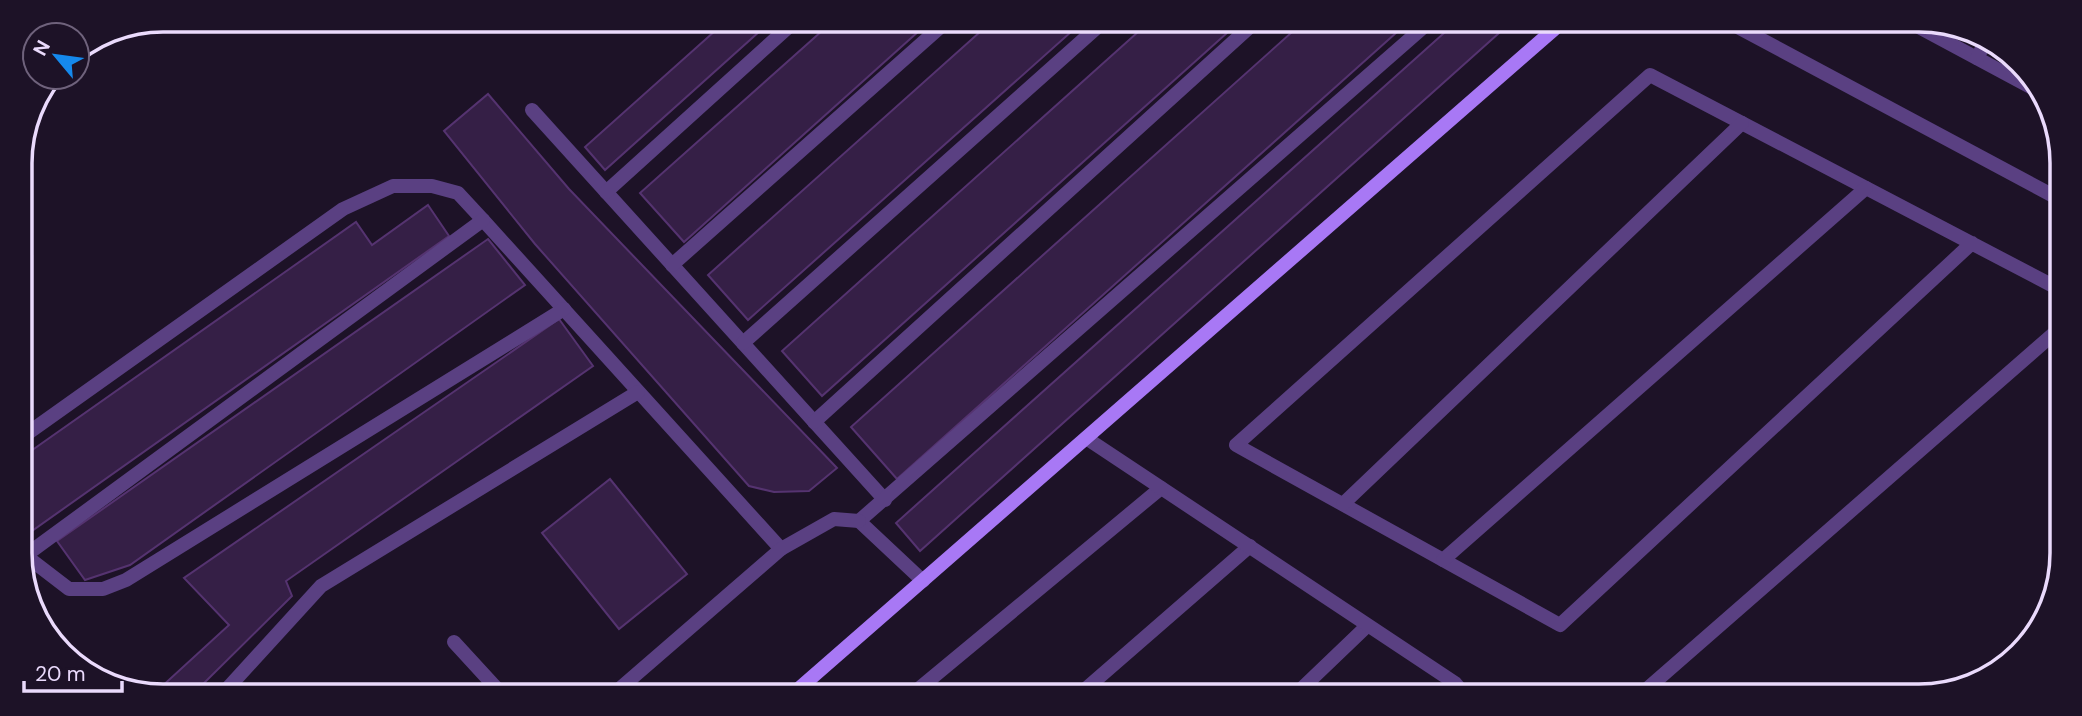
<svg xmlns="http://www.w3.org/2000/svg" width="2082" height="716" font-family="'DM Sans',sans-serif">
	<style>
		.building { fill: #351f46; stroke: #553370; stroke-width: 2 }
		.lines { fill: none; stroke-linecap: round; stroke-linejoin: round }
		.service { stroke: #5a4082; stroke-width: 14 }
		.minor { stroke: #5a4082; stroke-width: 14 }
		.secondary { stroke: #a878f5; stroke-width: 14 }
		.rim { fill: none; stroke: #eadafc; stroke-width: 3.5 }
	</style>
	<rect width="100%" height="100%" fill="#1d1227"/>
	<!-- building -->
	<g class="building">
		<polygon points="725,22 770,22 605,170 585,147"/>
		<polygon points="832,22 929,22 684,242 640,193"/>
		<polygon points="990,23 1081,23 748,320 708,275"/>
		<polygon points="1148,23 1237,24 822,396 782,351"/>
		<polygon points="1301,24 1406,24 897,479 851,427"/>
		<polygon points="1453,25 1508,25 920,551 896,523"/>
		<polygon points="488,94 569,189 837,468 809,491 774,492 749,486 535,244 444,131"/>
		<polygon points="428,205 449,236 22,538 21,458 356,222 372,245"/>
		<polygon points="488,239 525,285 130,565 85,580 57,541"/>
		<polygon points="559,319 593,366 286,581 292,596 197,690 159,689 229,625 184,578"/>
		<polygon points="610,479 687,574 619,629 542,533"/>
	</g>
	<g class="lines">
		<!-- service -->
		<g class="service">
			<polyline points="1736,26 2061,200"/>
			<polyline points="1919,27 2038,91"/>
			<polyline points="1977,58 1986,41"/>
			<polyline points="532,110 885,500"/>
			<polyline points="606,192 794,22"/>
			<polyline points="1972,243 1560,625 1236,445 1650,75 2059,289"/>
			<polyline points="672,265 946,22"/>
			<polyline points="743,343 1102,23"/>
			<polyline points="814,422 1253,24"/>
			<polyline points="21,438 343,209 393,186 432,186 458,193 483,220 781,549"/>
			<polyline points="1343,504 1742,123"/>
			<polyline points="26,556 69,589 103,589 126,580 564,309"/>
			<polyline points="22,558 483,220"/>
			<polyline points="1443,560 1866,188"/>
			<polyline points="923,581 859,521 1427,24"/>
			<polyline points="454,642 499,691"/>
			<polyline points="226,690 321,586 638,392"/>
			<polyline points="617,691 781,549 834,519 859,521"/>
			<polyline points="915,692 1161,488"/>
			<polyline points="1081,693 1250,546"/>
			<polyline points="1296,694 1367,626"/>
			<polyline points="1640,695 2059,329"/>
		</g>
		<!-- minor -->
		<polyline class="minor" points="1086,438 1455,683 1465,695"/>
		<!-- secondary -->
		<polyline class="secondary" points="795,692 1559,25"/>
	</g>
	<!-- crop -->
	<path d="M0 0H2082V716H0ZM163 32H1919A131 131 0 0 1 2050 163V553A131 131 0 0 1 1919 684H163A131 131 0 0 1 32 553V163A131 131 0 0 1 163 32Z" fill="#1d1227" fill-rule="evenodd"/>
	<path class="rim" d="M163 32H1919A131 131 0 0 1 2050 163V553A131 131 0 0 1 1919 684H163A131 131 0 0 1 32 553V163A131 131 0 0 1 163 32Z"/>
	<!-- north arrow -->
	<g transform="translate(56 56) rotate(299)"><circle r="33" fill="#1d1227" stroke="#6f627c" stroke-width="2"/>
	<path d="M0-5L12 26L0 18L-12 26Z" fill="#1589ed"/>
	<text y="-10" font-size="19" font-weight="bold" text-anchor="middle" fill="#eadafc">N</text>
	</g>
	<!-- scale -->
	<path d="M24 681v10h98v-10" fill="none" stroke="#eadafc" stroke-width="3.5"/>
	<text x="35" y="681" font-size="21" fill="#eadafc" stroke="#1d1227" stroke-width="5" paint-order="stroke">20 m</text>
</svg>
